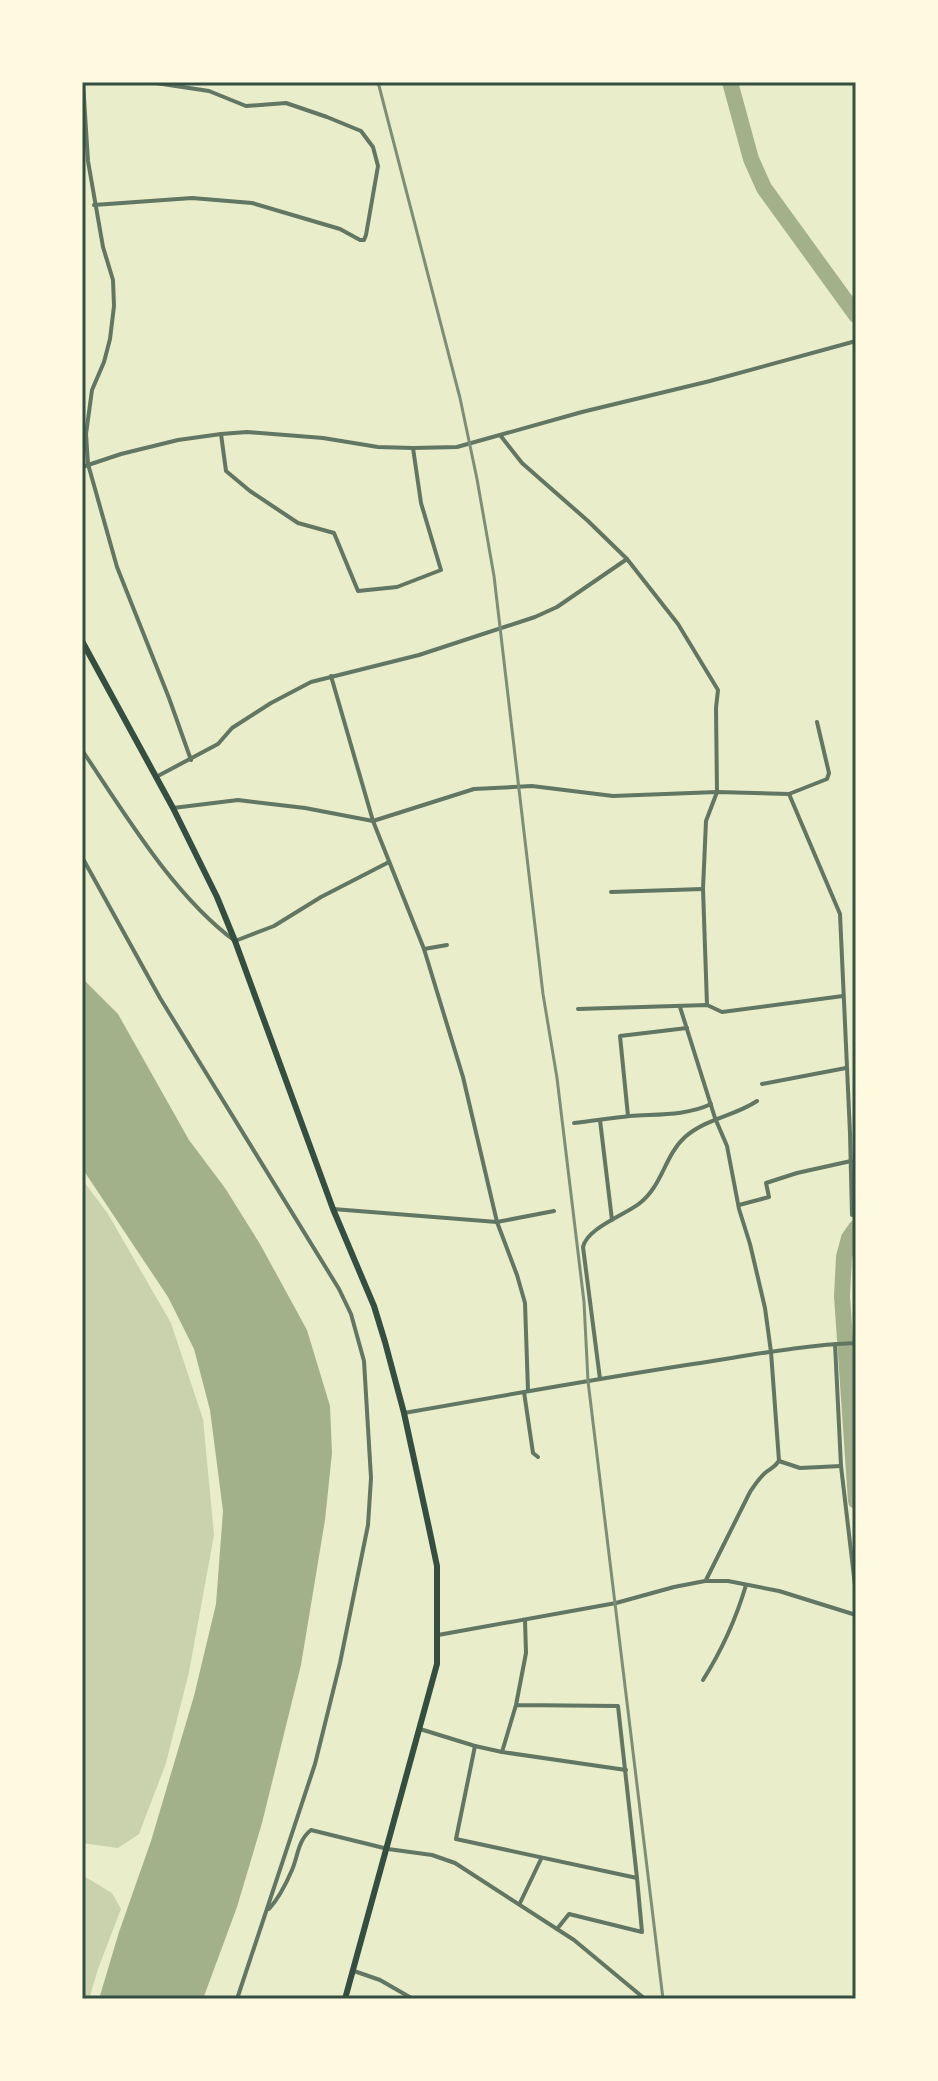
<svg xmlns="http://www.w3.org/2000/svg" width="938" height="2081" font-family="'PT Serif',serif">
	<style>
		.green { fill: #cad2ad }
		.water { fill: #a3b18a }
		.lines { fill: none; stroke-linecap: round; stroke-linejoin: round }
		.river { stroke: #a3b18a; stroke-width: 16 }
		.minor { stroke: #617663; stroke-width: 4 }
		.secondary { stroke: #344e41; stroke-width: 6 }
		.rail { stroke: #7c8e77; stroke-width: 3 }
		.neatline { fill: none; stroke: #344e41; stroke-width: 3 }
	</style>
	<rect width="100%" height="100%" fill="#e9edc9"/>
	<!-- green -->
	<g class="green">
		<polygon points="82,1179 108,1214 171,1323 203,1419 214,1535 189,1672 166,1763 139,1834 118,1848 82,1843"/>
		<polygon points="82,1875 112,1893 121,1909 98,1969 89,1999 82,1999"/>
	</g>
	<!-- water -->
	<polygon class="water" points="82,978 118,1014 189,1140 225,1188 260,1244 307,1330 330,1406 332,1453 325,1520 301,1665 262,1823 237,1907 203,1999 99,1999 119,1932 151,1841 194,1696 216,1604 223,1511 210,1410 194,1349 168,1297 82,1168"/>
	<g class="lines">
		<!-- river -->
		<g class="river">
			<polyline points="730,82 751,159 764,188 856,315"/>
			<polyline points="856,1228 849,1238 844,1257 842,1296 856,1501"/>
		</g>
		<!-- minor -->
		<g class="minor">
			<polyline points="83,82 88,161 103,247 113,280 114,306 110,339 104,362 92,390 86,434 88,464 117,567 169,698 191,760"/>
			<polyline points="94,205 192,198 252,203 340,229 360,240 364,240 366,235 378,166 373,147 361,131 327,117 286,103 246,106 209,91 149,82"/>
			<polyline points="221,434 226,471 250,491 298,523 334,533 358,591 397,587 441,570 421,503 413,448"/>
			<polyline points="500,435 522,463 588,521 627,559 678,624 718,690 716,708 717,792 706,821 703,889 707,1005"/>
			<polyline points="82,467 121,454 178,440 221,434 247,432 323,438 378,447 413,448 457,447 582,412 710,381 856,341"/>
			<polyline points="331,676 373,821 424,949 463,1077 497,1222 517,1275 525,1303 528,1391"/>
			<path d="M82 750C125 814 173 895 235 941L274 926 321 897 389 862"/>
			<polyline points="156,777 218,744 232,728 271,703 311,682 419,655 535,617 557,607 627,559"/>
			<polyline points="789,794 840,914 850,1133 852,1215"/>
			<polyline points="173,808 238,800 305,808 373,821 474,789 532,786 613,796 717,792 789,794 827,779 829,773 817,722"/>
			<polyline points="82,857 160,998 339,1289 351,1314 364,1361 371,1478 368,1525 340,1663 315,1764 237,1999"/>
			<polyline points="611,892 703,889"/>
			<polyline points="424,949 447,945"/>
			<polyline points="680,1007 715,1118 727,1146 739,1209 750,1244 765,1308 771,1352 779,1461 800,1468 841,1466"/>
			<polyline points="578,1009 707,1005 722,1012 843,996"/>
			<polyline points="762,1084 846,1068"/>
			<polyline points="628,1116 620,1036 687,1028"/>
			<polyline points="600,1120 612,1220"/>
			<path d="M574 1123C592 1121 611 1118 630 1116 657 1114 686 1116 711 1104"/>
			<polyline points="739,1205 769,1197 766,1183 797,1173 851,1161"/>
			<polyline points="333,1209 497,1222 554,1211"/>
			<polyline points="835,1344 841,1466 856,1594"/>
			<path d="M600 1379 583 1247C587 1228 625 1215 640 1203 662 1186 665 1155 685 1137 707 1118 735 1116 757 1101"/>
			<polyline points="524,1392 533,1453 538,1457"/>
			<path d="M404 1413C500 1396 596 1379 693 1364 747 1356 801 1345 856 1343"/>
			<path d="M706 1580 750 1492C754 1486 759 1478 765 1473 771 1468 774 1468 779 1461"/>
			<polyline points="438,1635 616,1603 674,1587 705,1581 728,1581 779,1591 856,1615"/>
			<path d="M703 1680C722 1650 736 1619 746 1585"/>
			<polyline points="516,1705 618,1706 637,1878 456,1839 475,1746 502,1752 516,1705 526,1653 525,1620"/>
			<polyline points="420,1729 475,1746"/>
			<polyline points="502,1752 626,1770"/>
			<polyline points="520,1903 541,1859"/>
			<path d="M269 1909C279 1898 286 1884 292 1870 298 1856 298 1840 311 1830L388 1849 432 1855 455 1863 574 1940 645 1999"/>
			<polyline points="557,1929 569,1914 642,1932 637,1878"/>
			<polyline points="354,1971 380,1980 413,1999"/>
		</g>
		<!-- secondary -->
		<polyline class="secondary" points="82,641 173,808 217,897 235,941 333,1209 374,1306 385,1342 404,1413 429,1528 437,1566 437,1664 345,1999"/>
		<!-- rail -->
		<polyline class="rail" points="378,82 460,398 477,479 494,576 543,994 557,1078 584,1302 588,1381 663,1999"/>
	</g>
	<!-- border -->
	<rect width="938" height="2081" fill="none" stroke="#fefae0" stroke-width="168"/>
	<rect x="84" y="84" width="770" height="1913" class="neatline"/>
</svg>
